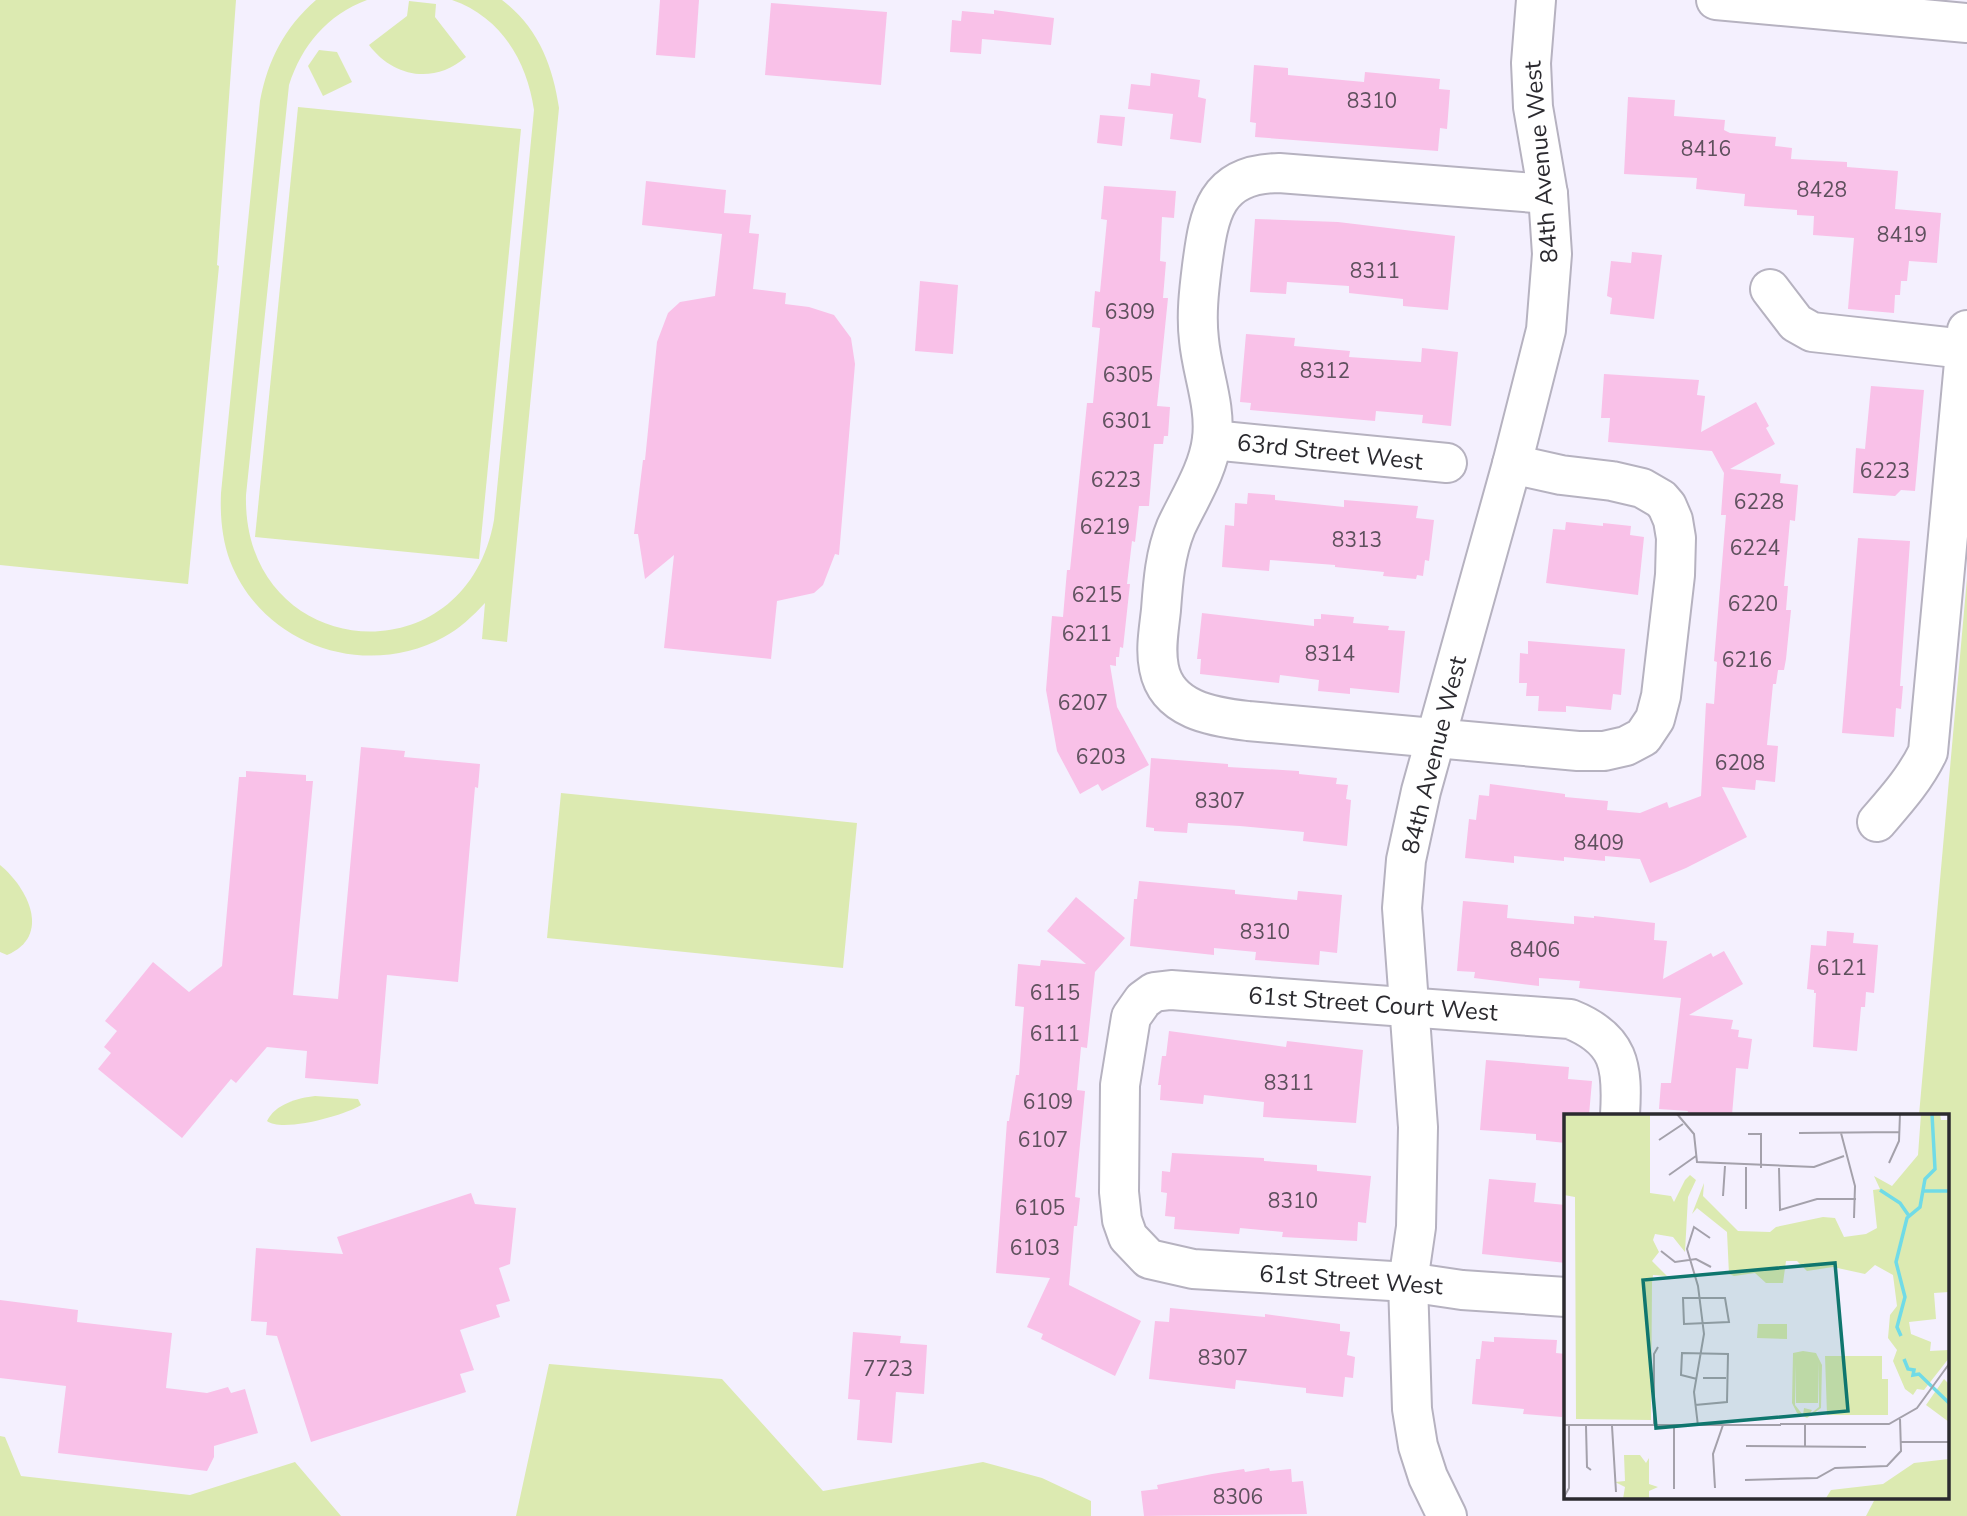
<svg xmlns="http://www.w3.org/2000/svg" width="1967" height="1516" font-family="'Nunito Sans',sans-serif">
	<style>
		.green { fill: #dceab1 }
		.building { fill: #f9c1e8 }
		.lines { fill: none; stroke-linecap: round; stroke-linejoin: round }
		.minor-casing { stroke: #b6b2c0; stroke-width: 42 }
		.minor { stroke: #fff; stroke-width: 38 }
		.labels { text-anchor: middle; stroke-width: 7; stroke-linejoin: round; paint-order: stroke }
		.number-label { font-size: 21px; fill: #5e505d }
		.street-label { font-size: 24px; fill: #2b2a2f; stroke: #fff }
		.inset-river { fill: none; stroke: #70dbe7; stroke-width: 3.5 }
		.inset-road { fill: none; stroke: #a4a1ab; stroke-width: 2 }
		.view { fill: #0f766e; fill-opacity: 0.15; stroke: #0f766e; stroke-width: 3.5 }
		.inset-edge { fill: none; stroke: #2b2a2f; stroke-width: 3.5 }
	</style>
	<rect width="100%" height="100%" fill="#f4f0fe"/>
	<!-- green -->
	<g class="green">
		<polygon points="0,0 236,0 217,265 219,266 188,584 0,565"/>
		<path d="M316 0H367C327 15 302 45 289 85L246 495C242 661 465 683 494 520L534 110C527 61 501 17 452 0H502C538 27 553 66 559 108L507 642 482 639 485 603C473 616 459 629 444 637 366 680 263 646 230 561 222 539 220 516 221 493L260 101C268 60 284 28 316 0Z"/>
		<path d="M409 1 436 4 435 17 466 57C434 85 393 77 369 45L407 16Z"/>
		<polygon points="319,50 337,52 352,82 323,96 308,66"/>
		<polygon points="298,107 521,129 479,559 255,537"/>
		<polygon points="1967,578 1967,1516 1866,1516 1876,1497 1948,1497 1948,1115 1919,1115"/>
		<polygon points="561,793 857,823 843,968 547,938"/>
		<path d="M0 865C28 888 52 936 7 955L0 952Z"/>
		<path d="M315 1096 358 1099 361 1105C346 1115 282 1133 267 1121 275 1104 298 1098 315 1096Z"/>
		<polygon points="549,1364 722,1379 823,1491 983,1462 1042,1478 1091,1501 1091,1516 516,1516"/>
		<polygon points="0,1436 5,1437 21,1476 190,1495 295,1462 341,1516 0,1516"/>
	</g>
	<!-- building -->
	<g class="building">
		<polygon points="660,0 699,0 695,58 656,55"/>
		<polygon points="771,3 887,12 881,85 765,75"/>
		<polygon points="994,10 1054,18 1051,45 982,39 981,54 950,52 952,20 961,21 962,11 994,14"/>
		<polygon points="1254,65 1288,68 1288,75 1364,82 1365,72 1440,79 1439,89 1450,90 1447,129 1440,128 1438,151 1255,137 1256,123 1250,122"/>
		<polygon points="1151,73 1200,80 1198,97 1206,99 1201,143 1170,139 1173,114 1128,109 1131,84 1150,86"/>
		<polygon points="1628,97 1675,100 1674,116 1725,120 1724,130 1730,133 1776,137 1775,146 1792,148 1791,159 1847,162 1847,167 1898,171 1895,209 1941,213 1937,263 1909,261 1907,281 1901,281 1900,295 1895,295 1894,313 1848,309 1854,238 1813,235 1814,216 1797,215 1797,210 1744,206 1745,194 1696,189 1697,178 1624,174"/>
		<polygon points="1100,115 1125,117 1122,146 1097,143"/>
		<polygon points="646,181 726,190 724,213 751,215 749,233 759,234 753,289 786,293 785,304 809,307 834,315 851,338 855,364 839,555 835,554 823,585 814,593 777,601 771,659 664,648 674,555 645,579 638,534 634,534 643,460 645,460 657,342 668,313 680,302 715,296 722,234 642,225"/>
		<polygon points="1104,186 1176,191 1174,218 1162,217 1160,261 1166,262 1163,298 1168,298 1157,406 1170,407 1168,436 1164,436 1163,444 1154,444 1149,506 1139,506 1135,542 1132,541 1127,584 1130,584 1123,648 1120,647 1119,657 1116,657 1116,666 1110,665 1117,707 1149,765 1102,791 1098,784 1080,794 1057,751 1046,690 1052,616 1063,617 1067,570 1070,570 1087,403 1093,403 1100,328 1092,327 1095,291 1100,292 1107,220 1101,219"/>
		<polygon points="1255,219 1338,222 1455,236 1448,310 1403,306 1403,299 1349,293 1349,286 1287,282 1286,294 1250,292"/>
		<polygon points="1632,252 1662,255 1654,319 1610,314 1612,298 1607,296 1611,261 1631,263"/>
		<polygon points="920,281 958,285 953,354 915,351"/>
		<polygon points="1246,334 1295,338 1294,346 1350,351 1349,357 1421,362 1422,348 1458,352 1451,426 1422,423 1423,415 1376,411 1375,421 1250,410 1251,403 1240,402"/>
		<polygon points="1604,374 1699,380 1697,395 1705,396 1701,432 1756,402 1769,426 1766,428 1775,444 1730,469 1781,474 1780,483 1798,485 1795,521 1790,520 1784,586 1788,586 1786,610 1791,610 1786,659 1784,670 1778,670 1776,684 1773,684 1767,745 1778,746 1775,782 1756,780 1755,790 1722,787 1747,837 1686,868 1650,883 1640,859 1605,856 1605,861 1564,857 1564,861 1514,856 1514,863 1465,858 1469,819 1476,820 1479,795 1489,796 1490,784 1565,794 1565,797 1608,801 1607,810 1640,813 1667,802 1669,808 1701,796 1706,703 1714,704 1717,662 1714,661 1726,515 1721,515 1724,473 1712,451 1608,442 1610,418 1601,418"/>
		<polygon points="1871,386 1924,390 1915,491 1901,490 1895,496 1853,493 1856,448 1865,449"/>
		<polygon points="1248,493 1275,495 1275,500 1344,507 1344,500 1418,506 1416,518 1434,520 1429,561 1425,560 1423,576 1417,575 1416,579 1383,576 1384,572 1335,567 1335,565 1270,560 1269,571 1222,567 1225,525 1234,526 1235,503 1247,504"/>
		<polygon points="1566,522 1603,526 1603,523 1631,526 1630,535 1644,537 1638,595 1546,583 1553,529 1565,530"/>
		<polygon points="1858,538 1910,541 1900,686 1903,686 1901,709 1896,708 1894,737 1842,733"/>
		<polygon points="1202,613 1314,626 1314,619 1321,619 1321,614 1354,617 1353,623 1389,626 1388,630 1405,631 1399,693 1350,688 1350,694 1318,691 1319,680 1280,675 1279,683 1200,674 1201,659 1197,659"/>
		<polygon points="1528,641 1625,649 1621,695 1613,694 1611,710 1566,706 1566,712 1538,711 1539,696 1526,696 1527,683 1519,683 1520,653 1528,654"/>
		<polygon points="361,747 405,751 404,757 480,764 478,788 475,787 458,982 387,975 378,1084 305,1078 307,1051 267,1047 236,1083 231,1079 182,1138 98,1069 111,1053 104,1047 117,1031 105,1021 153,962 189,992 222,966 239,777 246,777 246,771 306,775 306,781 313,781 293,995 338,999"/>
		<polygon points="1151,758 1228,764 1228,767 1299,771 1299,774 1337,778 1336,784 1348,785 1346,799 1351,800 1347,846 1303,841 1304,832 1240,826 1188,823 1187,833 1154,831 1154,828 1146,827"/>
		<polygon points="1139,881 1235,890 1235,894 1297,900 1298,891 1342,895 1337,953 1320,951 1319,965 1255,960 1256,952 1214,948 1214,955 1130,946 1134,899 1137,899"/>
		<polygon points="1076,897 1125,938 1095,972 1087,1048 1081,1047 1077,1090 1085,1091 1075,1197 1080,1198 1077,1226 1074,1226 1069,1285 1141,1321 1115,1376 1041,1339 1043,1334 1027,1327 1050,1278 996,1273 1007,1121 1009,1121 1016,1075 1019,1075 1024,1007 1015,1006 1018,964 1040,966 1041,960 1086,964 1047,931"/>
		<polygon points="1463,901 1508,905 1507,918 1574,924 1574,916 1594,918 1594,916 1655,923 1654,940 1667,941 1663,979 1711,953 1713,957 1724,951 1743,984 1689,1015 1733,1020 1731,1029 1739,1030 1738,1037 1752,1039 1748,1069 1736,1068 1732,1115 1687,1115 1688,1111 1659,1109 1661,1083 1671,1083 1681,998 1579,988 1580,981 1539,978 1539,986 1474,978 1475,972 1457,971"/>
		<polygon points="1827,931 1854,933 1853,943 1878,945 1874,993 1866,992 1865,1007 1861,1007 1857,1051 1813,1047 1816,993 1814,993 1814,990 1807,989 1811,945 1826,946"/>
		<polygon points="1169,1031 1286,1047 1287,1041 1363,1050 1356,1123 1263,1117 1264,1102 1204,1095 1203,1104 1160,1100 1161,1085 1158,1085 1162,1056 1166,1056"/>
		<polygon points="1486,1060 1569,1067 1568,1079 1592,1081 1589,1115 1566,1115 1566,1143 1536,1140 1536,1134 1480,1130"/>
		<polygon points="1172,1153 1264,1158 1264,1161 1317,1165 1317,1171 1371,1176 1366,1223 1358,1222 1357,1241 1282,1237 1283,1232 1240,1228 1239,1234 1174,1229 1175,1217 1165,1216 1167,1193 1161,1192 1162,1171 1170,1172"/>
		<polygon points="1489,1179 1536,1183 1534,1202 1566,1205 1566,1263 1482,1254"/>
		<polygon points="471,1193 475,1204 516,1208 510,1264 499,1268 510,1301 496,1305 500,1317 460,1330 474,1370 460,1374 466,1392 311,1442 277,1336 266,1335 267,1322 251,1321 256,1248 343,1254 337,1237"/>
		<polygon points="0,1300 78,1310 77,1322 172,1333 166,1388 207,1393 228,1387 231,1393 245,1389 258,1433 214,1446 214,1457 207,1471 58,1453 66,1386 0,1378"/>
		<polygon points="1170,1308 1265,1317 1265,1314 1340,1324 1340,1331 1350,1332 1347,1355 1355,1357 1353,1378 1345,1377 1343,1397 1306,1393 1306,1388 1236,1380 1235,1389 1149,1379 1155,1321 1169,1322"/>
		<polygon points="853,1332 901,1336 900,1343 927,1345 924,1394 896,1392 892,1443 857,1440 860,1400 848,1399"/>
		<polygon points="1494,1337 1557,1340 1556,1353 1566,1354 1566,1396 1564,1396 1562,1417 1523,1414 1524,1409 1472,1404 1476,1359 1480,1359 1482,1341 1494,1342"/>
		<polygon points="1269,1468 1270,1471 1291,1469 1292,1482 1303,1481 1307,1514 1144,1516 1141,1491 1158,1489 1157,1485 1212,1474 1244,1469 1245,1472"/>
	</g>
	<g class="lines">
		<defs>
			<g id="minor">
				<polyline points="1716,0 1967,23"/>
				<polyline points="1770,289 1796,323 1812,332 1965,349"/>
				<polyline points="1212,440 1447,463"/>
				<path d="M1512 464 1561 475 1612 481 1642 488 1661 499 1667 506 1673 520 1676 538 1675 575 1661 696 1655 719 1643 737 1626 746 1604 751H1578L1248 721C1213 717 1167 710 1159 668 1155 649 1159 629 1161 610 1163 582 1165 554 1176 527 1189 499 1208 471 1212 439 1216 405 1202 373 1199 340 1196 315 1199 290 1202 266 1209 213 1215 174 1279 173L1548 194"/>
				<path d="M1877 822C1896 800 1915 779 1928 752L1967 330"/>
				<path d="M1566 1297 1462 1290 1408 1282 1193 1269 1149 1259 1128 1237 1122 1220 1119 1192 1120 1085 1131 1017 1143 1000 1154 992 1171 990 1570 1019C1620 1039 1623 1066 1620 1115"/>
				<polyline points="1447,1516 1428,1477 1418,1446 1412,1409 1408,1282 1416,1227 1418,1127 1402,908 1406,860 1421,791 1512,464 1546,330 1552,254 1548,194 1533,107 1531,63 1536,0"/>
			</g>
		</defs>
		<!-- minor casing -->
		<use href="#minor" class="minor-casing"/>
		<!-- minor -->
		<use href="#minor" class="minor"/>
	</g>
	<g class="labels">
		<!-- number labels -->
		<g class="number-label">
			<text x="1372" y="108">8310</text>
			<text x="1706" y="156">8416</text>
			<text x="1822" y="197">8428</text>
			<text x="1902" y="242">8419</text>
			<text x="1375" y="278">8311</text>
			<text x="1130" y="319">6309</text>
			<text x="1325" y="378">8312</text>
			<text x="1128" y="382">6305</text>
			<text x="1127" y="428">6301</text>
			<text x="1885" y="478">6223</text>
			<text x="1116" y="487">6223</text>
			<text x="1759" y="509">6228</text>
			<text x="1105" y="534">6219</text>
			<text x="1357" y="547">8313</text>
			<text x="1755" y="555">6224</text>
			<text x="1097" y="602">6215</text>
			<text x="1753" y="611">6220</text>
			<text x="1087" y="641">6211</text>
			<text x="1330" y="661">8314</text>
			<text x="1747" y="667">6216</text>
			<text x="1083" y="710">6207</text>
			<text x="1101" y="764">6203</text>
			<text x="1740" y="770">6208</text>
			<text x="1220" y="808">8307</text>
			<text x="1599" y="850">8409</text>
			<text x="1265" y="939">8310</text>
			<text x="1535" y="957">8406</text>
			<text x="1842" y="975">6121</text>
			<text x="1055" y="1000">6115</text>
			<text x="1055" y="1041">6111</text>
			<text x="1289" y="1090">8311</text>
			<text x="1048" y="1109">6109</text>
			<text x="1043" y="1147">6107</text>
			<text x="1293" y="1208">8310</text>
			<text x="1040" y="1215">6105</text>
			<text x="1035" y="1255">6103</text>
			<text x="1223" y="1365">8307</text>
			<text x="888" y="1376">7723</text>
			<text x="1238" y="1504">8306</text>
		</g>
		<!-- street labels -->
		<g class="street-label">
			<text transform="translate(1541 162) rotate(-95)" y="8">84th Avenue West</text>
			<text transform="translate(1330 452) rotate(6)" y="8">63rd Street West</text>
			<text transform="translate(1434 755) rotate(-76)" y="8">84th Avenue West</text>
			<text transform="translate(1373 1004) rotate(4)" y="8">61st Street Court West</text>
			<text transform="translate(1351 1280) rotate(4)" y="8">61st Street West</text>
		</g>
	</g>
	<!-- overview -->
	<g transform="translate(1564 1114)">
		<rect width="385" height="385" fill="#f4f0fe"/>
		<path d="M0 0H86V79L107 82 110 88 121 66 126 61 132 66 124 83 121 138 109 123 91 120 89 126 95 138 88 147 103 162 89 161 88 169 87 306 12 305 11 83 0 81ZM357 0H376L377 6H385V178L370 179 372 205 345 208 347 220 367 228 366 237 385 236V244L360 276 353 275 349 281 341 275 329 247 333 236 324 224 326 201 333 192 329 161 311 151 301 160 269 153 243 157 233 147H222L219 169H202L191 159 170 162 165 160 163 118 133 94 128 100 140 69 139 82 174 117 206 118 212 113 259 103 271 104 280 123 302 120 313 114 309 76 316 75 310 62 328 72 354 41ZM194 210H223V225L193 224ZM239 237 252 239 258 251 257 294 243 304 233 299 228 289 229 239ZM255 248V293L245 301 248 296 240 294 239 301 231 291 232 250V289H254ZM261 242H318V265H324V301H263ZM380 265 385 270V308L362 291ZM60 341H76L82 349 85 344V370L94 373 85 377V385H59L61 373 51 368 61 367ZM385 345V385H254L262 384 267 376 319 370 350 349Z" fill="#dceab1" fill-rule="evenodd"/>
		<path class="inset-river" d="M316 76 336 89 345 102M359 77H385M337 222 333 213 341 183 332 148 343 104 356 93 361 65 371 55 368 0M340 245 344 255 350 256 349 261 355 260 385 289"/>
		<path class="inset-road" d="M113 0 130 20 133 48 250 53 280 42M235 19 336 18M277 19 291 72 290 104M184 20H197V54M95 26 119 10M325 49 335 27 336 0M182 53V95M215 54 216 96 253 85H292M105 61 132 42M159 82 161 52M97 137 111 148 132 145 147 153M119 184H161L165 208 120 210ZM139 264H162M131 291 163 288 164 240 118 239 117 261 133 265M216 310H325L353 294 385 250M0 311H217M241 311V333M22 312 23 353 27 356M48 312 52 378M90 312V240L94 233M110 312V375M134 312 130 278 140 220 134 172 123 135 130 113 146 124M337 328H385M182 332 302 333M181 366 253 364 271 354 323 352 337 337 336 305M151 374 149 340 159 311M0 383 5 374V312"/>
		<path class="view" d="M271 149 284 297 92 314 79 166Z"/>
		<rect width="385" height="385" class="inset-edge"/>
	</g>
</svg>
